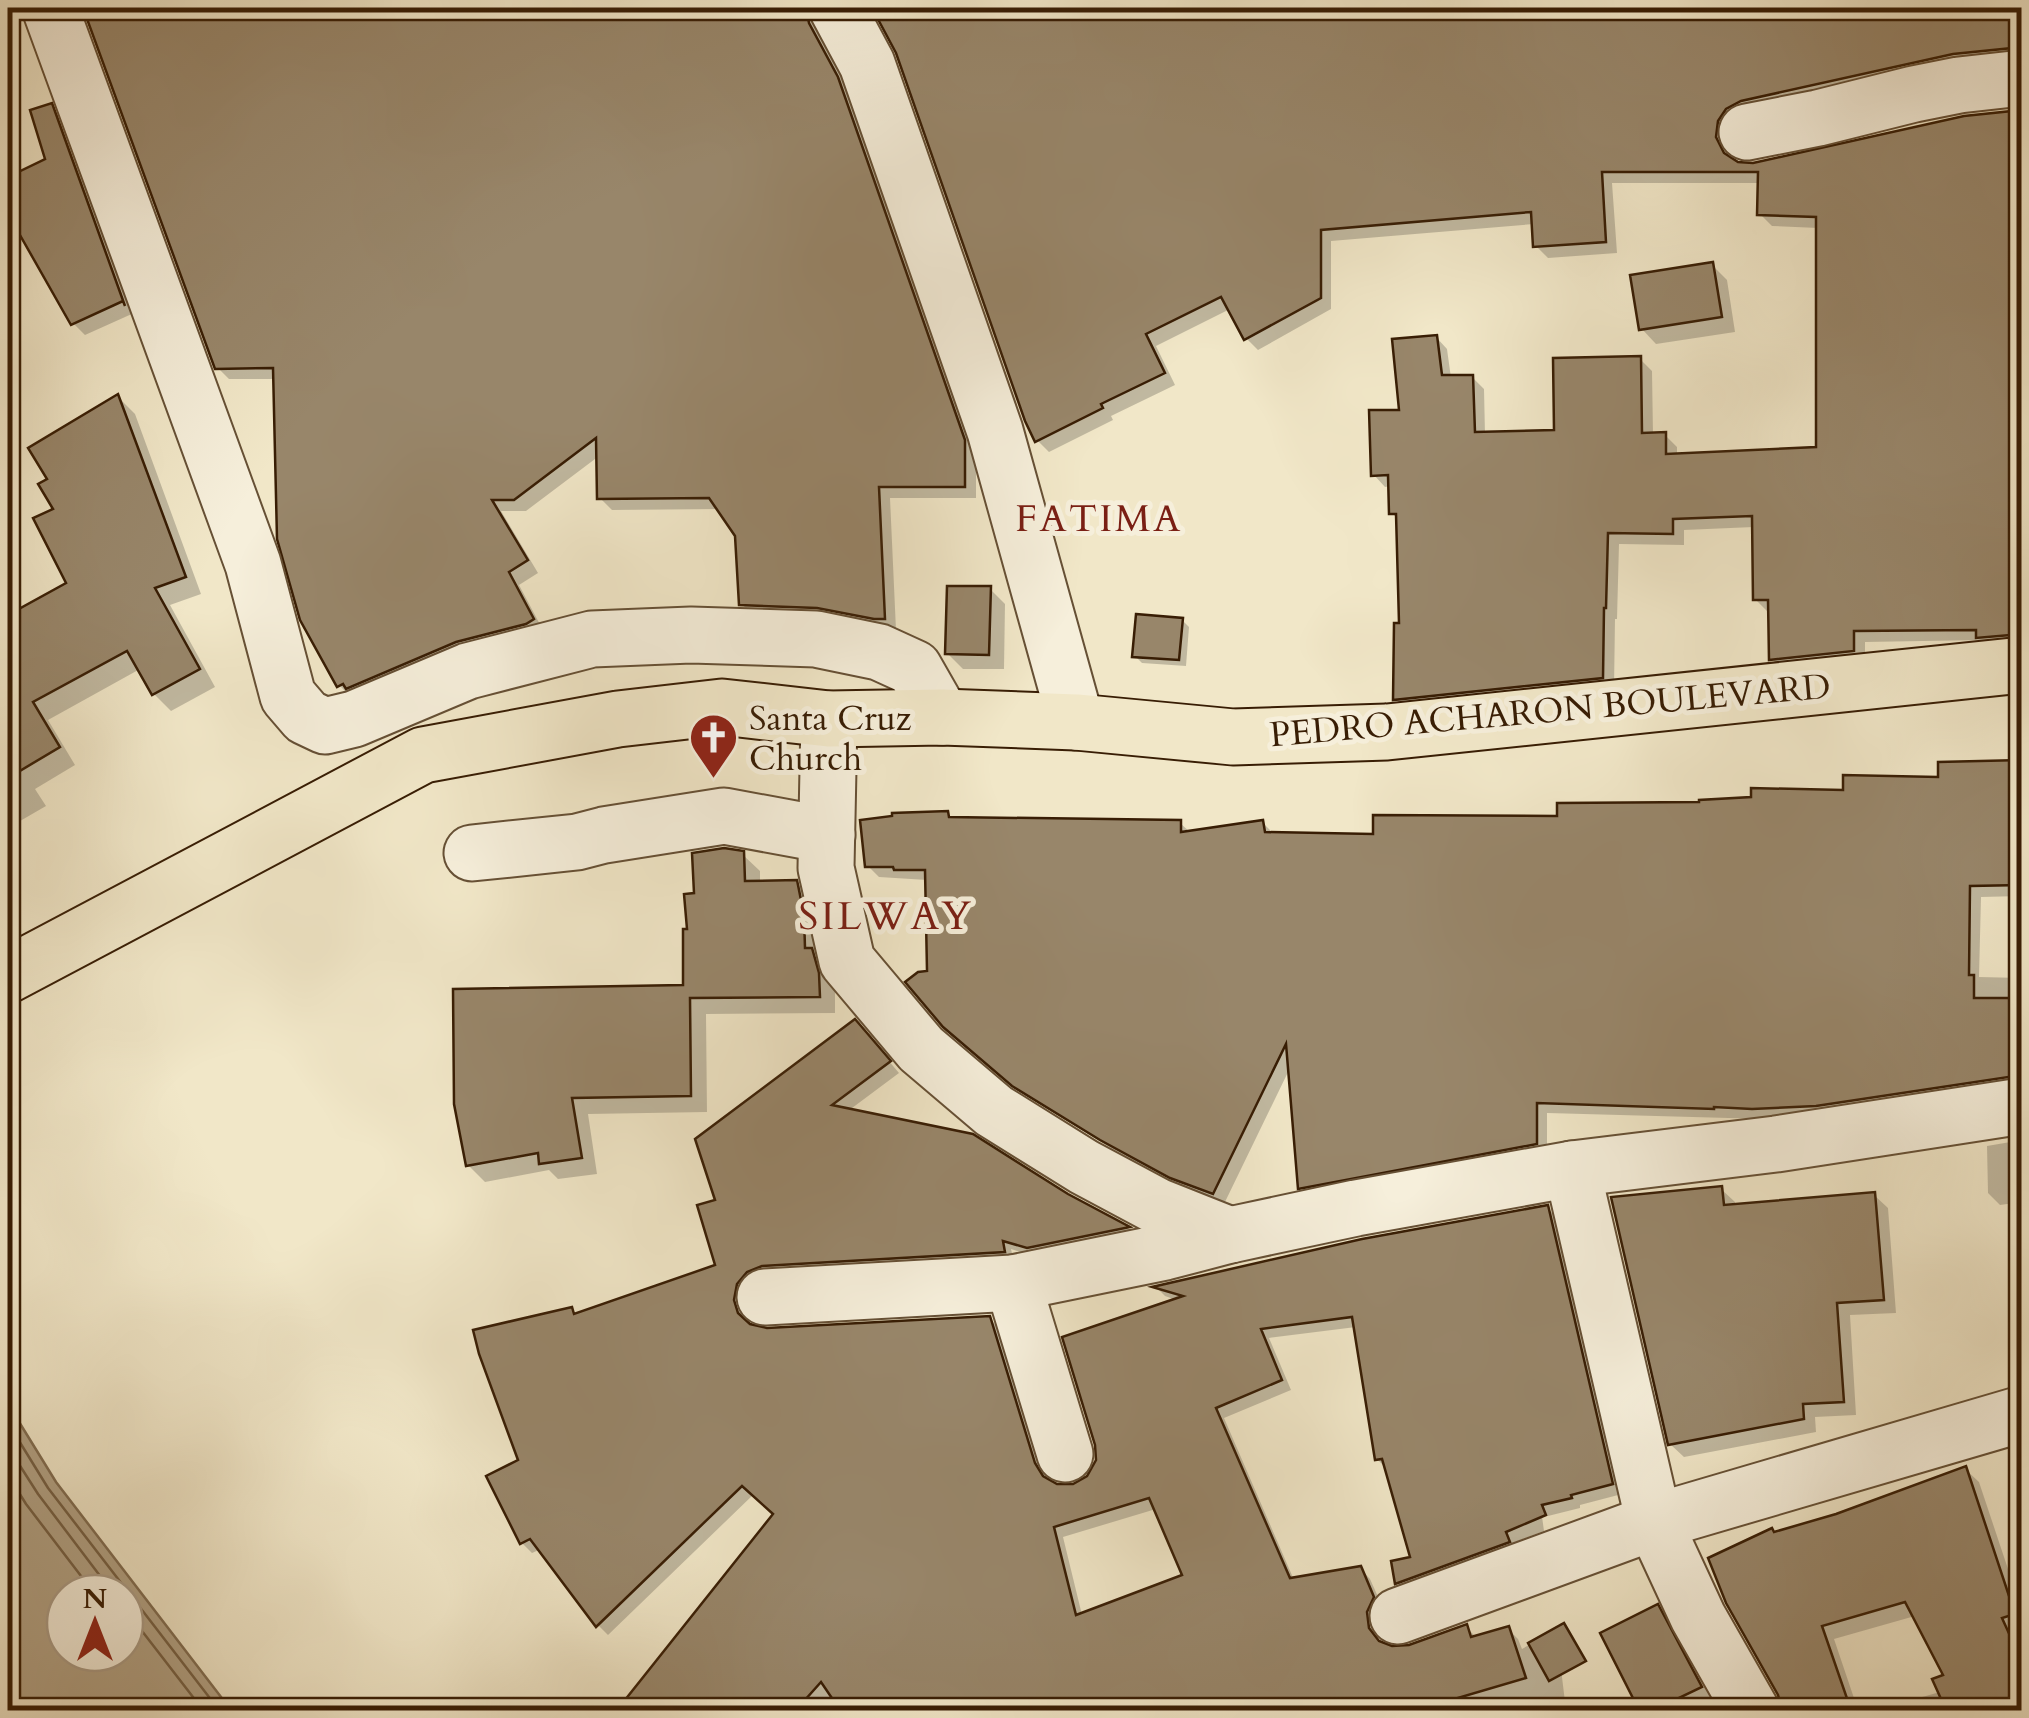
<svg xmlns="http://www.w3.org/2000/svg" width="2029" height="1718" font-family="Cardo,serif">
	<style>
		.water { fill: #b2a285; stroke: #816d51; stroke-width: 2.5; fill-rule: evenodd }
		.shadow { fill: #0003; fill-rule: evenodd }
		.lines { fill: none; stroke-linecap: round; stroke-linejoin: round }
		.shore { stroke: #756044; stroke-width: 2.5 }
		.building { fill: #98866a; stroke: #381d04; stroke-width: 2.5; fill-rule: evenodd }
		.minor-casing { stroke: #665035; stroke-width: 59 }
		.major-casing { stroke: #381d04; stroke-width: 59 }
		.minor { stroke: #f6efdb; stroke-width: 55 }
		.major { stroke: #f1e7c8; stroke-width: 55 }
		.labels { text-anchor: middle; stroke-width: 10; stroke-linejoin: round; paint-order: stroke }
		.street-label { font-size: 35px; fill: #381d04; stroke: #f6efdb }
		.poi-label { font-size: 35px; fill: #381d04; stroke: #f6efdb; text-anchor: start }
		.neighbourhood-label { font-size: 38px; letter-spacing: 2.5px; fill: #7a1f14; stroke: #f6efdb }
		.quarter-label { font-size: 40px; letter-spacing: 2.5px; fill: #7a1f14; stroke: #f6efdb }
	</style>
	<rect width="100%" height="100%" fill="#f1e7c8"/>
	<filter id="stains"><feTurbulence type="fractalNoise" baseFrequency=".002" numOctaves="4"/><feColorMatrix values="0 0 0 0 .2 0 0 0 0 .09 0 0 0 0 .02 0 0 0 .5 -.17"/></filter>
	<radialGradient id="worn" r=".72"><stop offset=".6" stop-color="#630" stop-opacity="0"/><stop offset="1" stop-color="#630" stop-opacity=".3"/></radialGradient>
	<!-- water -->
	<path class="water" d="M8 1404 56 1482 231 1710H8ZM65 1593H125V1653H65Z"/>
	<!-- shadow -->
	<g class="shadow">
		<polygon points="86,8 821,8 817,19 820,36 849,91 976,454 976,498 890,498 896,630 753,616 742,604 738,535 720,509 612,510 600,498 599,456 526,511 501,511 538,573 519,585 544,632 351,697 339,685 275,379 229,379 217,367"/>
		<polygon points="875,8 2022,8 2022,59 1729,133 1727,151 1732,162 1752,165 2022,112 2022,646 1990,649 1982,640 1865,642 1865,662 1784,671 1772,659 1771,611 1767,611 1755,599 1754,527 1684,530 1684,545 1619,544 1617,619 1615,619 1614,689 1407,711 1396,699 1401,626 1399,520 1392,513 1391,486 1385,487 1374,475 1436,337 1447,349 1451,378 1472,377 1484,389 1485,434 1557,432 1640,359 1652,371 1653,435 1665,435 1677,447 1677,456 1818,450 1818,228 1772,226 1760,214 1760,183 1612,183 1617,253 1548,258 1536,246 1534,224 1331,241 1331,309 1258,350 1246,338 1230,309 1156,346 1175,385 1111,416 1113,420 1049,452 1037,440 899,52"/>
		<polygon points="51,106 63,118 134,313 85,335 73,323 8,209 8,180 48,160"/>
		<polygon points="1712,265 1727,280 1735,332 1656,344 1641,328"/>
		<polygon points="118,397 135,414 201,594 170,605 215,687 171,711 154,694 140,669 48,720 75,765 35,789 46,806 8,828 8,618 69,584 50,480"/>
		<polygon points="990,589 1005,604 1004,669 963,669 947,653"/>
		<polygon points="1182,620 1189,627 1186,666 1142,663 1135,656"/>
		<polygon points="2022,756 2022,896 1981,897 1979,977 2022,978 2022,1087 1765,1119 1547,1113 1547,1154 1311,1199 1300,1187 1290,1068 1224,1204 1184,1188 1114,1150 1027,1096 958,1038 929,973 927,880 879,877 868,866 947,814 954,820 1180,823 1191,833 1262,822 1275,835 1375,836 1845,792 1940,779 2012,763 2012,757"/>
		<polygon points="742,854 760,871 760,883 796,882 813,899 835,992 835,1013 706,1014 707,1112 588,1114 597,1174 558,1179 549,1170 485,1182 468,1165 686,988 689,931 697,896"/>
		<path d="M865 1033 899 1073 848 1111 1066 1196 1129 1229 1137 1237 1039 1258 1011 1249 1014 1262 743 1312 748 1326 767 1331 989 1318 1000 1329 1045 1476 1048 1482 1056 1487H1074L1089 1478 1179 1301 1165 1296 1157 1288 1547 1208 1558 1218 1622 1494 1580 1505V1508L1548 1516 1541 1509 1544 1531 1515 1542 1518 1552 1407 1593 1397 1583 1414 1559 1387 1469 1377 1459 1356 1327 1269 1338 1291 1390 1224 1418 1294 1580 1360 1568 1370 1579 1383 1608 1377 1621 1378 1638 1382 1645 1408 1648 1466 1627 1477 1638 1508 1629 1518 1639 1522 1649 1548 1634 1558 1644 1566 1710H1497L1494 1700 1460 1710H620L776 1514 754 1494 608 1635 598 1625 541 1549 532 1553 522 1543V1462L571 1310 577 1316 718 1266V1201ZM1156 1509 1185 1576 1082 1615 1063 1537Z"/>
		<polygon points="2022,1140 2022,1202 2000,1205 1988,1193 1987,1146"/>
		<polygon points="1721,1189 1735,1202 1735,1206 1874,1195 1888,1208 1896,1313 1850,1315 1856,1415 1815,1417 1816,1432 1684,1457 1670,1444"/>
		<polygon points="2022,1322 2022,1380 2012,1371 2010,1323"/>
		<polygon points="1965,1469 1979,1482 2022,1611 2022,1710 1876,1710 1940,1692 1947,1676 1915,1616 1834,1639 1858,1710 1785,1710 1781,1694 1775,1534 1836,1516"/>
		<polygon points="2022,1474 2022,1548 2018,1477"/>
		<polygon points="1657,1607 1670,1620 1683,1648 1719,1710 1642,1710 1603,1634"/>
	</g>
	<g class="lines">
		<!-- shore -->
		<g class="shore">
			<polyline points="8,1423 48,1488 219,1710"/>
			<polyline points="8,1447 38,1494 113,1593"/>
			<polyline points="8,1475 26,1504 94,1593"/>
			<polyline points="125,1609 203,1710"/>
		</g>
	</g>
	<!-- building -->
	<g class="building">
		<polygon points="83,8 806,8 809,23 838,77 965,440 965,487 879,487 885,619 874,619 817,608 739,605 735,536 709,498 597,499 596,438 514,500 492,500 528,560 509,572 534,619 526,624 456,642 346,689 343,684 337,687 300,620 277,539 273,368 215,369"/>
		<polygon points="872,8 2022,8 2022,47 1953,54 1741,101 1726,109 1718,121 1716,137 1724,153 1738,162 1753,163 1964,116 2022,110 2022,634 1976,638 1976,630 1854,631 1854,651 1769,660 1768,600 1753,600 1752,516 1673,519 1673,534 1608,533 1606,608 1604,608 1603,678 1393,700 1394,623 1399,623 1396,514 1389,514 1388,475 1371,476 1369,410 1399,410 1392,339 1437,335 1442,375 1473,375 1475,432 1554,430 1553,358 1641,356 1642,433 1666,432 1666,454 1816,447 1816,217 1757,215 1758,172 1602,172 1606,242 1533,247 1531,212 1321,230 1321,298 1244,340 1221,297 1146,334 1165,373 1101,404 1103,408 1035,442 1025,421 896,53"/>
		<polygon points="52,103 125,306 123,301 71,325 8,214 8,177 45,159 30,110"/>
		<polygon points="1713,262 1722,317 1639,330 1630,275"/>
		<polygon points="118,394 186,577 155,588 200,669 152,695 127,651 33,702 60,747 8,778 8,615 66,583 33,518 53,509 38,484 47,479 28,448"/>
		<polygon points="947,586 991,586 989,655 945,654"/>
		<polygon points="1136,614 1183,618 1179,660 1132,657"/>
		<polygon points="2022,760 2022,885 1970,886 1969,975 1974,975 1974,998 2022,998 2022,1075 1816,1106 1752,1109 1714,1107 1714,1109 1537,1103 1537,1144 1298,1189 1286,1044 1213,1194 1170,1178 1100,1140 1012,1086 943,1027 905,982 918,972 927,971 925,870 894,870 893,867 865,867 860,820 892,816 892,813 948,811 949,817 1181,820 1181,832 1263,820 1265,832 1373,834 1373,815 1557,816 1557,803 1699,802 1699,800 1751,797 1751,788 1843,790 1843,775 1938,777 1938,762"/>
		<polygon points="724,848 744,851 745,881 797,880 804,915 805,948 812,948 819,973 820,997 690,998 691,1096 572,1098 582,1158 539,1164 538,1153 466,1166 454,1104 453,989 683,985 683,929 687,929 684,894 694,893 692,853"/>
		<path d="M855 1019 891 1061 832 1105 973 1134 1068 1194 1130 1227 1027 1248 1003 1241 1005 1252 762 1266 747 1272 737 1284 734 1300 738 1313 750 1324 767 1328 990 1316 1035 1463 1043 1476 1057 1484H1073L1087 1476 1096 1460 1095 1445 1062 1337 1183 1296 1152 1287 1362 1239 1548 1205 1613 1484 1571 1495 1572 1498 1542 1505 1546 1515 1506 1532 1510 1542 1395 1584 1391 1561 1410 1557 1382 1459 1375 1460 1352 1317 1261 1329 1282 1380 1216 1408 1290 1578 1361 1566 1374 1597 1367 1612 1369 1628 1379 1641 1392 1646 1409 1645 1467 1624 1471 1637 1509 1626 1526 1678 1417 1710H840L821 1682 796 1710H617L773 1514 742 1486 596 1627 530 1539 520 1544 486 1476 518 1460 479 1354 473 1330 572 1307 574 1314 715 1265 697 1205 715 1200 695 1139ZM1149 1498 1182 1575 1076 1615 1054 1527Z"/>
		<polygon points="1722,1186 1724,1205 1875,1192 1884,1300 1837,1303 1844,1402 1803,1404 1804,1419 1668,1445 1611,1197"/>
		<polygon points="1966,1466 2015,1614 2002,1618 2022,1662 2022,1710 1946,1710 1932,1679 1943,1675 1905,1602 1822,1626 1851,1710 1782,1710 1778,1695 1726,1603 1708,1558 1772,1528 1774,1532 1836,1514"/>
		<polygon points="1658,1604 1702,1687 1654,1710 1639,1710 1600,1633"/>
		<polygon points="1564,1623 1586,1661 1549,1681 1528,1643"/>
	</g>
	<g class="lines">
		<defs>
			<g id="minor">
				<polyline points="50,8 253,564 288,696 306,717 325,726 354,719 468,671 592,639 691,635 816,639 879,652 914,668 942,717"/>
				<polyline points="837,8 867,64 995,431 1076,722"/>
				<polyline points="1747,132 1818,118 1914,94 1959,85 2022,78"/>
				<polyline points="829,719 826,868 847,961 921,1049 994,1111 1084,1167 1157,1206 1230,1235"/>
				<polyline points="472,853 577,842 604,835 724,816 827,835"/>
				<polyline points="1572,1169 1654,1522 1698,1617 1751,1710"/>
				<polyline points="1013,1283 1065,1454"/>
				<polyline points="765,1297 1013,1283 1165,1252 1230,1235 1356,1208 1572,1169 1776,1144 2022,1106"/>
				<polyline points="1398,1616 1654,1522 2022,1414"/>
			</g>
			<polyline id="major" points="8,975 423,755 618,719 722,707 829,719 942,717 1076,722 1233,737 1387,732 2022,665"/>
		</defs>
		<!-- minor casing -->
		<use href="#minor" class="minor-casing"/>
		<!-- major casing -->
		<use href="#major" class="major-casing"/>
		<!-- minor -->
		<use href="#minor" class="minor"/>
		<!-- major -->
		<use href="#major" class="major"/>
	</g>
	<!-- icons -->
	<defs>
		<symbol id="church-pin" viewBox="-11 -11 22 30"><path d="M0 17L-7.5 6A9.5 9.5 0 1 1 7.5 6Z" fill="#8f2418" stroke="#f6efdb"/><path d="M-1.2-6h2.4v3.5h3.3v2.4h-3.3V6h-2.4V-.1h-3.3v-2.4h3.3Z" fill="#fff"/></symbol>
	</defs>
	<g fill-rule="evenodd">
		<use href="#church-pin" x="686" y="710" width="55" height="75"/>
	</g>
	<g class="labels">
		<!-- street labels -->
		<g class="street-label">
			<text transform="translate(1550 710) rotate(-5)" y="12">PEDRO ACHARON BOULEVARD</text>
		</g>
		<!-- poi labels -->
		<g class="poi-label">
			<text x="749" y="730">Santa Cruz<tspan x="749" dy="40">Church</tspan></text>
		</g>
		<!-- neighbourhood labels -->
		<g class="neighbourhood-label">
			<text x="1099" y="531">FATIMA</text>
		</g>
		<!-- quarter labels -->
		<g class="quarter-label">
			<text x="886" y="929">SILWAY</text>
		</g>
	</g>
	<!-- margin -->
	<rect width="2029" height="1718" fill="none" stroke="#f1e7c8" stroke-width="40"/>
	<rect x="10" y="10" width="2009" height="1698" fill="none" stroke="#381d04" stroke-width="5"/>
	<rect x="20" y="20" width="1989" height="1678" fill="none" stroke="#381d04" stroke-width="2.5"/>
	<!-- north arrow -->
	<g transform="translate(95 1623)"><circle r="48" fill="#f6efdb" stroke="#aa9b85" stroke-width="2.5"/>
	<path d="M0-8L18 38L0 25L-18 38Z" fill="#8f2418"/>
	<text y="-15" font-size="28" font-weight="bold" text-anchor="middle" fill="#381d04">N</text>
	</g>
	<rect width="100%" height="100%" filter="url(#stains)"/>
	<rect width="100%" height="100%" fill="url(#worn)"/>
</svg>
